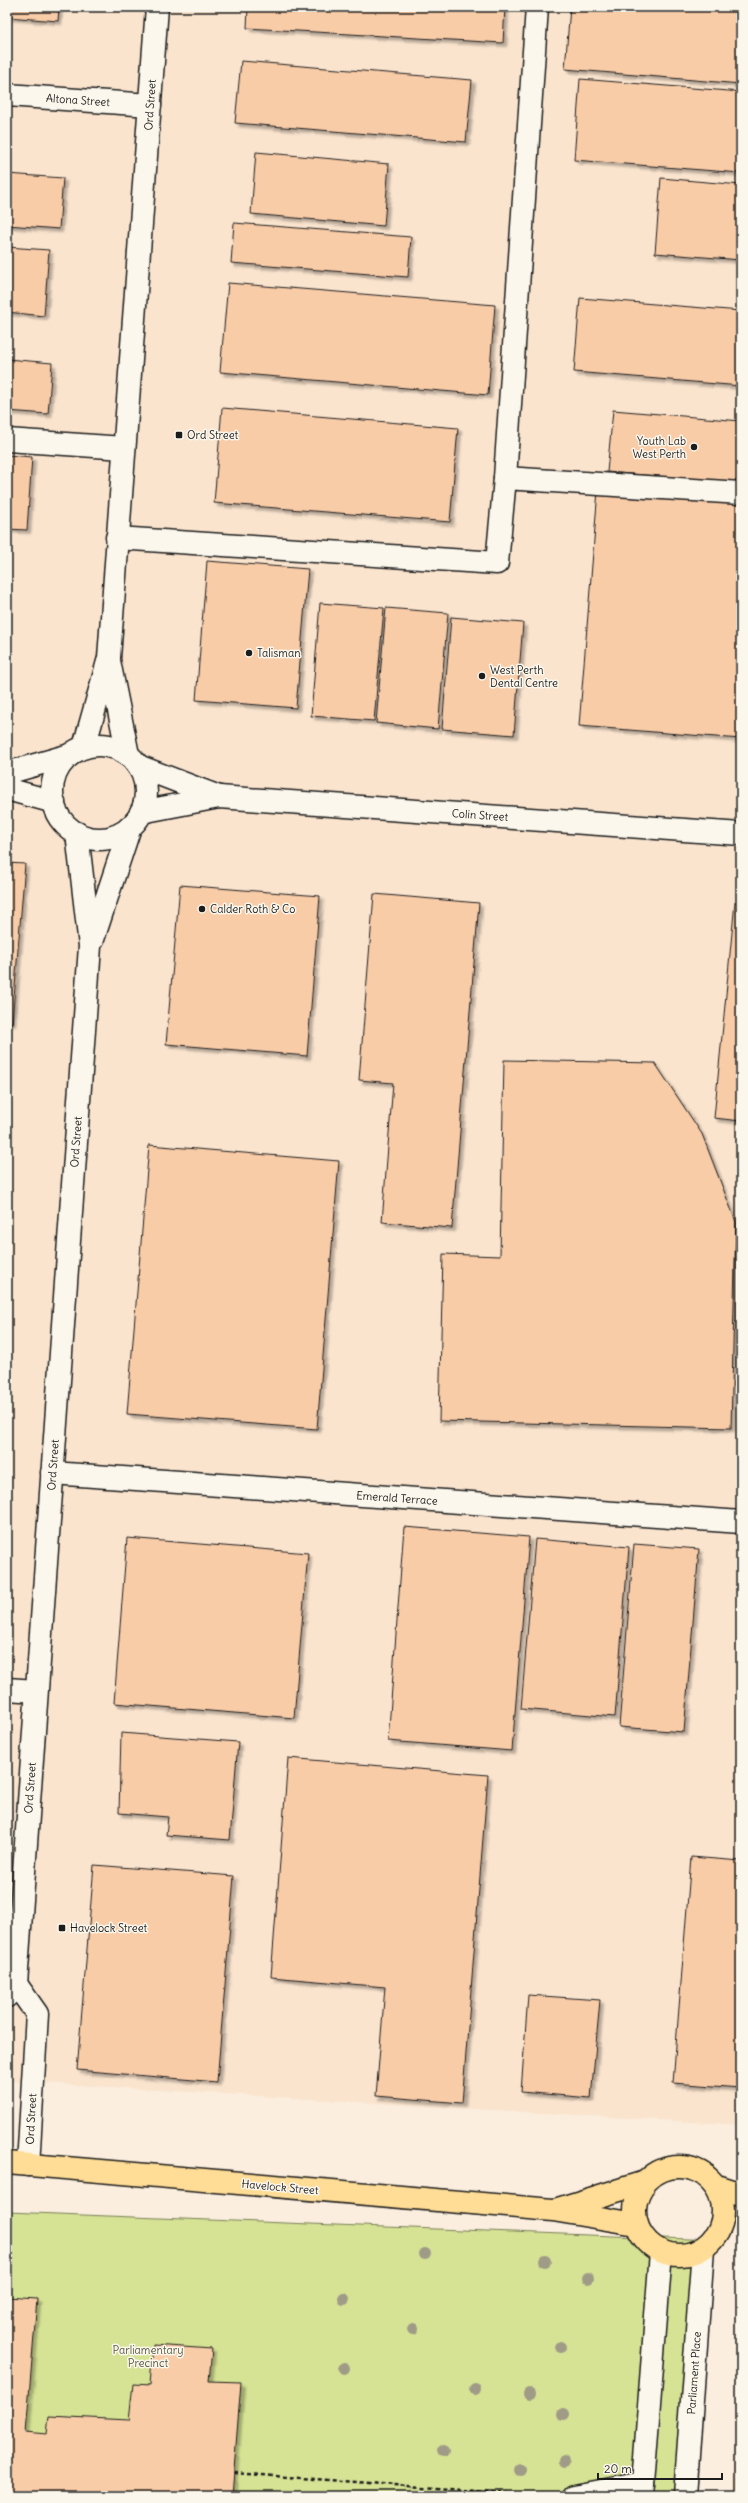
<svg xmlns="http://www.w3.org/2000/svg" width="748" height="2503" font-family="Delius,sans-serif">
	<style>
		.built { fill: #fae4ce }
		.green { fill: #d6e294; stroke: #797f58 }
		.building { fill: #f9cca8; stroke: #1c1c1c; filter: url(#shadow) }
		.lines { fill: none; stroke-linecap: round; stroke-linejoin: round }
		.minor-casing { stroke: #1c1c1c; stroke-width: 25 }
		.major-casing { stroke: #1c1c1c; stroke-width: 25 }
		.path { stroke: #1c1c1c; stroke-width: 2.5; stroke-dasharray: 4 3; stroke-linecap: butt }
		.minor { stroke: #fbf7ec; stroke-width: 22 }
		.major { stroke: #ffdd96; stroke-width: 22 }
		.tree { fill: #9f9b87 }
		.poi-dot { fill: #1c1c1c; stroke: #fbf7ec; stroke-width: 1.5 }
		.labels { text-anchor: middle; stroke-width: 3; stroke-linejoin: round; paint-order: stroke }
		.street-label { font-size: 11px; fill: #1c1c1c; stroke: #fbf7ec }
		.poi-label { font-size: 11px; fill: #1c1c1c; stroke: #fbf7ec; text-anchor: start }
		.park-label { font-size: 11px; fill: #545740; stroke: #fbf7ec }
	</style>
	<defs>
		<filter id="shadow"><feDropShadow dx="3.5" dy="3.5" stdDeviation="1" flood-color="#0004"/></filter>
	</defs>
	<rect width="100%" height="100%" fill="#fbeede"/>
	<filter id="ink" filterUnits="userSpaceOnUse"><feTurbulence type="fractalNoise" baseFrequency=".025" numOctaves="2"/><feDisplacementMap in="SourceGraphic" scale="8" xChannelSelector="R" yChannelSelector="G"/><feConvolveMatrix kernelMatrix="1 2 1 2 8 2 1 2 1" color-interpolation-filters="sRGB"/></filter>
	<g filter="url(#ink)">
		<!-- built -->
		<g class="built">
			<polygon points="7,7 741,7 741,2125 7,2081"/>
			<polygon points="741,2376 741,2496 733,2496"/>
		</g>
		<!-- green -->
		<polygon class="green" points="7,2212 714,2240 696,2496 7,2496"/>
		<!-- building -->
		<g class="building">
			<polygon points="7,7 59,7 58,21 7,17"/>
			<polygon points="248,7 505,7 503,43 247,28"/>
			<polygon points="570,7 741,7 741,84 565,69"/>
			<polygon points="241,61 472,80 466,142 235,123"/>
			<polygon points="580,79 741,92 741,173 574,160"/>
			<polygon points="256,152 389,164 384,226 251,214"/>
			<polygon points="7,174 63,178 59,229 7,225"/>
			<polygon points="661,178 741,185 741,260 655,253"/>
			<polygon points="234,223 411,237 408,277 231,263"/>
			<polygon points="7,247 49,250 44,316 7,312"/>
			<polygon points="228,283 495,305 488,395 220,372"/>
			<polygon points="580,298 741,311 741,386 574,372"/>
			<polygon points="7,359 52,363 48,414 7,411"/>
			<polygon points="222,408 458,428 450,522 214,503"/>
			<polygon points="613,410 741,421 741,483 607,472"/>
			<polygon points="7,455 32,457 27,530 7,529"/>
			<polygon points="598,490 741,502 741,739 579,726"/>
			<polygon points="207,561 308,569 296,708 196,700"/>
			<polygon points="320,603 384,608 374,721 311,716"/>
			<polygon points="386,608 448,613 438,729 376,723"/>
			<polygon points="451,617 523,623 514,735 442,729"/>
			<polygon points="7,863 25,864 12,1023 7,1023"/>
			<polygon points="180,885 320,896 307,1056 166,1044"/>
			<polygon points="374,894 479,903 452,1228 382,1222 393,1083 359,1080"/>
			<polygon points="735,902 741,902 741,1121 714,1118"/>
			<polygon points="504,1060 655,1063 702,1134 736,1222 731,1428 439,1421 443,1254 500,1256"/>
			<polygon points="149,1145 339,1161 317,1429 127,1414"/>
			<polygon points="404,1527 529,1537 512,1751 388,1741"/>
			<polygon points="127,1538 308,1553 294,1718 114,1703"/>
			<polygon points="535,1539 629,1547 615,1717 521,1709"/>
			<polygon points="634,1544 699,1549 684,1732 619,1727"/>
			<polygon points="121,1733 238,1742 230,1840 166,1835 168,1817 119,1813"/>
			<polygon points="288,1758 488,1775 462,2103 376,2096 385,1987 271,1977"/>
			<polygon points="691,1857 741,1861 741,2088 673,2083"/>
			<polygon points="94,1865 234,1876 217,2082 77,2070"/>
			<polygon points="528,1995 600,2000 591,2098 521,2092"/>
			<polygon points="7,2297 37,2299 26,2432 47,2434 49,2416 129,2420 133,2384 150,2385 153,2345 212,2349 209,2381 241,2382 232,2496 7,2496"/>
		</g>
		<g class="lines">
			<defs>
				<g id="minor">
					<polyline points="7,95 150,105"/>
					<polyline points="7,440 124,448"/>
					<polyline points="505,478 537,7"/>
					<polyline points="117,538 497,563 505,478 741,493"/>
					<polyline points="109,661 128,755"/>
					<circle cx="99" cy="792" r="47"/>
					<polyline points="84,747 109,658 157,7"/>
					<polyline points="138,766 219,797"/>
					<polyline points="7,773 70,755"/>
					<polyline points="7,789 54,802"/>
					<polyline points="141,812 219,797 741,834"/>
					<polyline points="93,939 130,827"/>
					<polyline points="52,1473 741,1522"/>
					<polyline points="7,1689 36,1691"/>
					<polyline points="16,1984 37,2014 28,2165"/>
					<polyline points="7,1996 16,1984 90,946 77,833"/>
					<polyline points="575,2496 643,2483"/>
					<polyline points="642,2496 661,2252"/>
					<polyline points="685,2496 703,2249"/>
				</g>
				<g id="major">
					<polyline points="7,2163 553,2210 636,2224"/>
					<circle cx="679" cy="2211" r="44"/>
					<polyline points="716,2186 741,2194"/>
					<polyline points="558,2209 645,2182"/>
				</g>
			</defs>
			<!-- minor casing -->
			<use href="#minor" class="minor-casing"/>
			<!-- major casing -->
			<use href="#major" class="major-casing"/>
			<!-- path -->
			<polyline class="path" points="234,2473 517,2494 522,2496"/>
			<!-- minor -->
			<use href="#minor" class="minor"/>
			<!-- major -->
			<use href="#major" class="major"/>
		</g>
		<!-- trees -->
		<g class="tree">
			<circle cx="425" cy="2254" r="6"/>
			<circle cx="545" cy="2261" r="6"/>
			<circle cx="588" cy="2278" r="6"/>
			<circle cx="344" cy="2299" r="6"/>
			<circle cx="413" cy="2329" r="6"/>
			<circle cx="561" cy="2347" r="6"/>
			<circle cx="344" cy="2368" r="6"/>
			<circle cx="475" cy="2389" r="6"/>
			<circle cx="529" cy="2394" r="6"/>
			<circle cx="564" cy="2414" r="6"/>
			<circle cx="443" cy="2452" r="6"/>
			<circle cx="564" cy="2461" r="6"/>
			<circle cx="520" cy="2470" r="6"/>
		</g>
	</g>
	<!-- markers -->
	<g class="poi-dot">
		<rect x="175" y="431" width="8" height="8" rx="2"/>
		<circle cx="694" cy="447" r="4"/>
		<circle cx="249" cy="653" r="4"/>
		<circle cx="482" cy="676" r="4"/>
		<circle cx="202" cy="909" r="4"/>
		<rect x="58" y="1924" width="8" height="8" rx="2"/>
	</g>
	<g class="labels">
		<!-- street labels -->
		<g class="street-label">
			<text transform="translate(78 100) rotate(4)" y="4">Altona Street</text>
			<text transform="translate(150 105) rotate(-86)" y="4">Ord Street</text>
			<text transform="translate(480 815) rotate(4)" y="4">Colin Street</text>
			<text transform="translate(76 1142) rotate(-86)" y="4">Ord Street</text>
			<text transform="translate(53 1465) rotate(-86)" y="4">Ord Street</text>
			<text transform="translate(397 1498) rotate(4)" y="4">Emerald Terrace</text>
			<text transform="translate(30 1788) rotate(-86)" y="4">Ord Street</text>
			<text transform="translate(31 2119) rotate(-87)" y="4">Ord Street</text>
			<text transform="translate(280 2187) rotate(5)" y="4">Havelock Street</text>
			<text transform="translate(694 2373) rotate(-86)" y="4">Parliament Place</text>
		</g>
		<!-- poi labels -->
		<g class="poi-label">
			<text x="187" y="439">Ord Street</text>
			<text x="686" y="445" text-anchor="end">Youth Lab<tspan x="686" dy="13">West Perth</tspan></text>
			<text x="257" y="657">Talisman</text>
			<text x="490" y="674">West Perth<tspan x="490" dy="13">Dental Centre</tspan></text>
			<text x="210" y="913">Calder Roth &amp; Co</text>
			<text x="70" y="1932">Havelock Street</text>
		</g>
		<!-- park labels -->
		<g class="park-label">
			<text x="148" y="2354">Parliamentary<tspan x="148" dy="13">Precinct</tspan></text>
		</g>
	</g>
	<!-- margin -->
	<rect width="748" height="2503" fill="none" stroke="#fbf7ec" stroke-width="24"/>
	<rect x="12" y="12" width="724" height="2479" fill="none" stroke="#1c1c1c" stroke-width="1.5" filter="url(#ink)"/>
	<!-- scale -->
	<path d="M598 2473v6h124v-6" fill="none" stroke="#1c1c1c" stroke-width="2"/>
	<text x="604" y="2473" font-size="12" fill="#1c1c1c" stroke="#fbf7ec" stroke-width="3" paint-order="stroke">20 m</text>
</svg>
